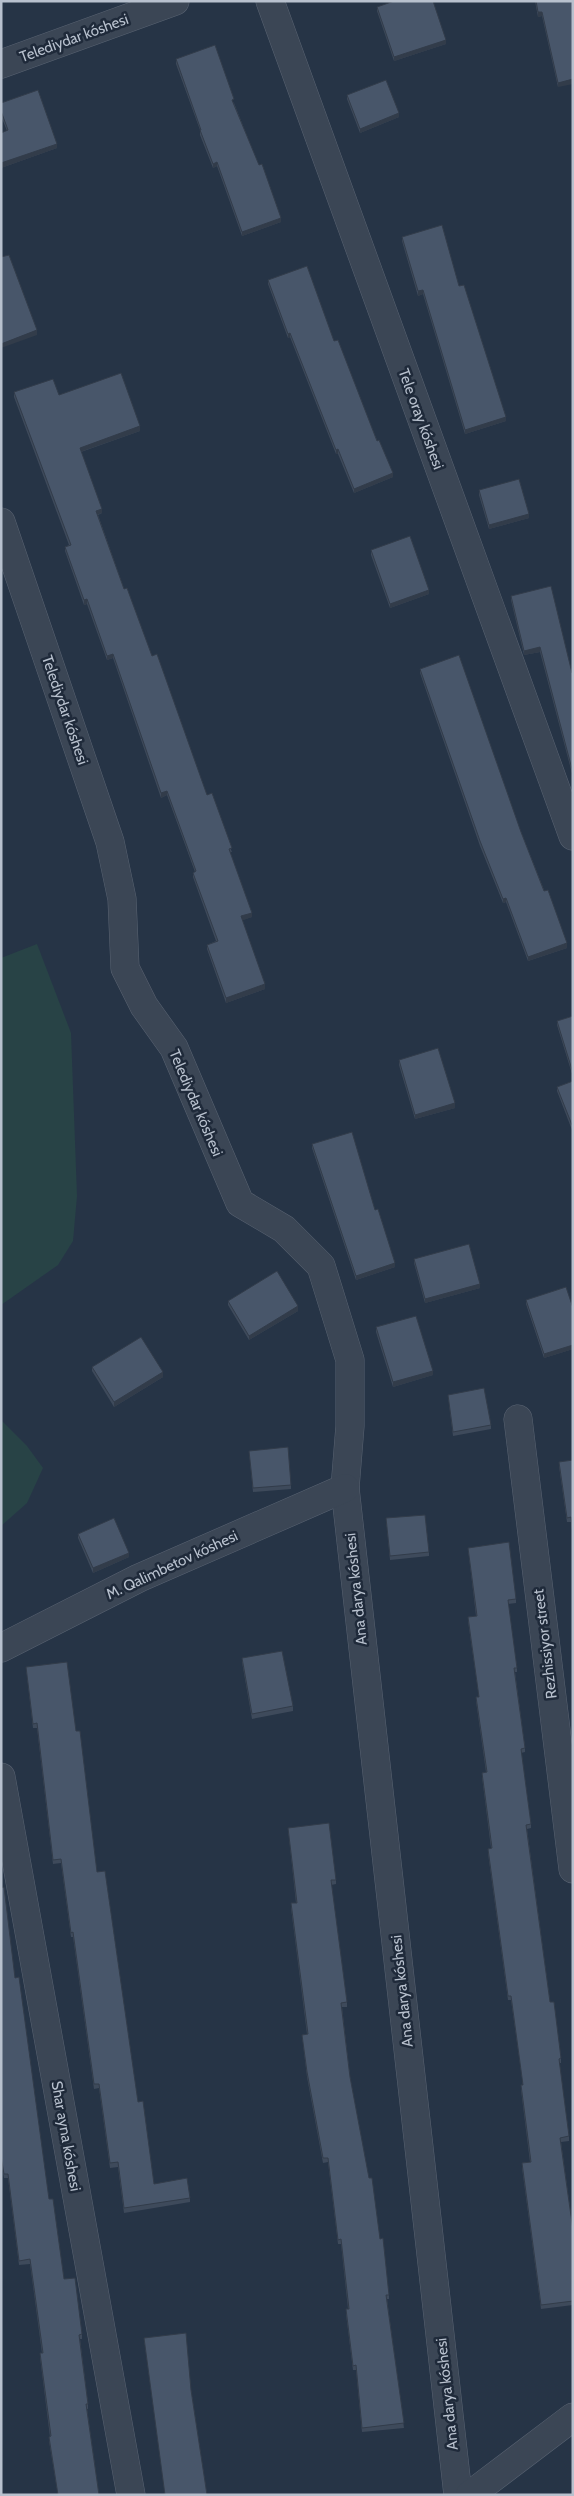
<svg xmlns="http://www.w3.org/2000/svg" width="574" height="2496" font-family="Cabin,sans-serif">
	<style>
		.green { fill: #284346 }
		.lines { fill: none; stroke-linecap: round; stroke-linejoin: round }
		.minor-casing { stroke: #596372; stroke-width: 29 }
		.minor { stroke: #3b4655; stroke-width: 28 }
		.wall { fill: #3e4a5b }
		.shaded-wall { fill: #323c4a }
		.building { fill: #48566a; stroke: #323c4a }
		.labels { text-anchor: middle; stroke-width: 5; stroke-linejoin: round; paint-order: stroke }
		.street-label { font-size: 15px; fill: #b8c1ce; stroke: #1f2a3a }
	</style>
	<rect width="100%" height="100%" fill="#263446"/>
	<!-- green -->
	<g class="green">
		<polygon points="37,944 71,1033 77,1196 73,1241 58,1265 1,1305 1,958"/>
		<polygon points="1,1420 27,1446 43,1468 27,1503 1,1526"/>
	</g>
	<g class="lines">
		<defs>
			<g id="minor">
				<polyline points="270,1 573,836"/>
				<polyline points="1,64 175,1"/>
				<polyline points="1,522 110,842 122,899 125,968 144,1006 174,1048 240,1203 284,1229 321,1266 350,1360 350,1426 345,1488 458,2495"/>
				<polyline points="518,1419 573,1869"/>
				<polyline points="1,1648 139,1578 345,1488"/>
				<polyline points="1,1777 131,2495"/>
				<polyline points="470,2495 573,2417"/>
			</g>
		</defs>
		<!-- minor casing -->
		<use href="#minor" class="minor-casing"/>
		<!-- minor -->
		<use href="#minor" class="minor"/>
	</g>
	<!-- wall -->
	<g class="wall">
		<polygon points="535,1 573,1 558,87 542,16 538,17"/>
		<polygon points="377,7 446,44 394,61 377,11"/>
		<polygon points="176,59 234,103 281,222 242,236 217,166 213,168 200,135 200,130 176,64"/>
		<polygon points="347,95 399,117 360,133 347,99"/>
		<polygon points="1,103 57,148 1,168 1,133 7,131 1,116"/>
		<polygon points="402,237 459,286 506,421 465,434 423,294 418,296 402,241"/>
		<polygon points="268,280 334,341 393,477 354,493 338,454 336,454 290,337 288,338 268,284"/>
		<polygon points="14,392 59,395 140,431 81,452 102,513 98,515 124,589 207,795 232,852 230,852 252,917 242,920 265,989 226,1003 207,949 207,945 216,941 193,877 193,873 195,872 167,795 161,798 113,658 107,660 87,604 84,605 65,551 65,547 69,545 14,397"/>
		<polygon points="479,490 529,518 489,529 479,495"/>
		<polygon points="371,550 429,594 390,608 371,555"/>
		<polygon points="511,596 572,673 573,673 573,777 540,652 524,655 511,600"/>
		<polygon points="420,669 521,832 567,948 528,961 506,902 503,903 480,846 420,673"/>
		<polygon points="573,1016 573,1077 557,1025 557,1021"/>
		<polygon points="399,1060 455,1108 415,1119 399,1065"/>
		<polygon points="573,1081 573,1129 572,1130 557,1091 557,1087"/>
		<polygon points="312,1144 375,1210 395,1267 356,1280 312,1148"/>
		<polygon points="414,1259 480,1288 425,1303 414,1263"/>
		<polygon points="526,1300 573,1308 573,1349 544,1358 526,1304"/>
		<polygon points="228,1301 298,1311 249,1340 228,1305"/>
		<polygon points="376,1327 433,1375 393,1387 376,1332"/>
		<polygon points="92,1367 163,1377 114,1407 92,1371"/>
		<polygon points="448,1395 491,1425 491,1429 453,1436"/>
		<polygon points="249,1451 291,1485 291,1489 253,1492"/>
		<polygon points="573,1460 573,1539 571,1522 567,1522 559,1466 559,1462"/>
		<polygon points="386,1518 429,1552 429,1556 390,1560"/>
		<polygon points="78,1534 129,1557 93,1573 78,1538"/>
		<polygon points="468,1548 516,1599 516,1603 508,1604 517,1668 517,1672 515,1672 525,1748 525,1752 521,1753 531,1824 531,1828 527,1829 550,2002 561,2058 561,2063 559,2063 569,2136 569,2141 561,2142 573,2230 573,2305 541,2309 522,2168 522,2163 530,2162 521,2090 521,2085 523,2085 511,2000 508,2000 488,1853 488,1849 491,1848 482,1777 482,1773 486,1772 476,1701 476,1697 479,1697 468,1621 468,1617 476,1616"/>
		<polygon points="242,1658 293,1706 293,1711 252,1719 242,1662"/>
		<polygon points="26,1667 97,1872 138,2102 154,2184 190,2198 190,2202 124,2213 118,2167 110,2168 99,2088 94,2089 73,1937 71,1937 61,1863 53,1864 37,1728 33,1728"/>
		<polygon points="288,1828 336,1880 336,1884 331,1885 347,2002 347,2007 342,2007 350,2077 389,2295 389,2299 387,2299 404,2428 362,2432 356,2370 353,2370 346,2314 346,2309 348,2309 341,2244 338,2244 328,2162 323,2163 307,2077 302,2035 307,2034 291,1908 291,1903 296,1903"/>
		<polygon points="1,1888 49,2199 64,2279 82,2334 82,2339 80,2339 88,2404 88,2409 87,2409 99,2495 58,2495 49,2441 49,2437 50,2437 40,2357 40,2353 42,2353 30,2264 19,2265 8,2178 4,2178 1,2160"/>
		<polygon points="144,2338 191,2390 207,2495 165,2495"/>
	</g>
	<!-- shaded-wall -->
	<g class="shaded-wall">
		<polygon points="538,12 542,12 542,16 538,17"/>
		<polygon points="446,40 446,44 394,61 394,57"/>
		<polygon points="573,79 573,84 558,87 558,83"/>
		<polygon points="399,113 399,117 360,133 360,129"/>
		<polygon points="57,144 57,148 1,168 1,163"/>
		<polygon points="217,162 217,166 213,168 213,164"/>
		<polygon points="281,218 281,222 242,236 242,232"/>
		<polygon points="423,290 423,294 418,296 418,291"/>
		<polygon points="37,330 37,335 1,348 1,344"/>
		<polygon points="290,333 290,337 288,338 288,334"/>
		<polygon points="506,417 506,421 465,434 465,430"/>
		<polygon points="140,426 140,431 80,452 80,448"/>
		<polygon points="338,449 338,454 336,454 336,450"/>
		<polygon points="393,473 393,477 354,493 354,489"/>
		<polygon points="102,509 102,513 96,515 96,511"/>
		<polygon points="529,514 529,518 489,529 489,525"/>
		<polygon points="429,590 429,594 390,608 390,604"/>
		<polygon points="87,599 87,604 84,605 84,600"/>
		<polygon points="540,647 540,652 524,655 524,651"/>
		<polygon points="113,654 113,658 107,660 107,656"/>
		<polygon points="167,791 167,795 161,798 161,793"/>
		<polygon points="506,898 506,902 503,903 503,899"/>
		<polygon points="252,913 252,917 241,921 241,916"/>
		<polygon points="567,943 567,948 528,961 528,957"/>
		<polygon points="265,984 265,989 226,1003 226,998"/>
		<polygon points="455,1103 455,1108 415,1119 415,1115"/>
		<polygon points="395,1263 395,1267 356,1280 356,1276"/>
		<polygon points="480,1284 480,1288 425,1303 425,1299"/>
		<polygon points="298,1306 298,1311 249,1340 249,1336"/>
		<polygon points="573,1345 573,1349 544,1358 544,1354"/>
		<polygon points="433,1371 433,1375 393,1387 393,1382"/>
		<polygon points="163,1372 163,1377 114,1407 114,1402"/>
		<polygon points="129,1553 129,1557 93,1573 93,1568"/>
	</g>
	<!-- building -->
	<g class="building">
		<polygon points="394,1 433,1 446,40 394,57 377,7"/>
		<polygon points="536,1 573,1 573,79 558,83 542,12 538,12"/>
		<polygon points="215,45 234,99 232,100 259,165 262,164 281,218 242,232 217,162 213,164 200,130 201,130 176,59"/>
		<polygon points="386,80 399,113 360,129 347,95"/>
		<polygon points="38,90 57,144 1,163 1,133 8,130 1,111 1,103"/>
		<polygon points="442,225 459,286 464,285 506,417 465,430 423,290 418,291 402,237"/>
		<polygon points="9,255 37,330 1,344 1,257"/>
		<polygon points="307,266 334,341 338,340 377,441 379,440 393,473 354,489 338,449 336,450 290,333 288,334 268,280"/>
		<polygon points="121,373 140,426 80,448 102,509 96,511 124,589 127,588 152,656 157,654 207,795 212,793 232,848 229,849 252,913 241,916 265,984 226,998 207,945 218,941 193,873 196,871 167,791 161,793 113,654 107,656 87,599 84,600 65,547 71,545 14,392 53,379 59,395"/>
		<polygon points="519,479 529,514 489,525 479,490"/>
		<polygon points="410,536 429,590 390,604 371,550"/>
		<polygon points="551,586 572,673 573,673 573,773 540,647 524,651 511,596"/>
		<polygon points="459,655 521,832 544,891 548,890 567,943 528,957 506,898 503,899 480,841 420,669"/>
		<polygon points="573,1016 573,1073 557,1021"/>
		<polygon points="438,1048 455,1103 415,1115 399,1060"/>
		<polygon points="573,1081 573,1125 572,1125 557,1087"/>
		<polygon points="352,1132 375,1210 378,1209 395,1263 356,1276 312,1144"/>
		<polygon points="469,1244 480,1284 425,1299 414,1259"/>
		<polygon points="277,1271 298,1306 249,1336 228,1301"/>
		<polygon points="566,1287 573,1308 573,1345 544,1354 526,1300"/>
		<polygon points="416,1316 433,1371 393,1382 376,1327"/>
		<polygon points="141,1337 163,1372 114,1402 92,1367"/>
		<polygon points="484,1388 491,1425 453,1432 448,1395"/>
		<polygon points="288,1447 291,1485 253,1488 249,1451"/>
		<polygon points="573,1460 573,1534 571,1517 567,1518 559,1462"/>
		<polygon points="425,1515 429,1552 390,1556 386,1518"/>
		<polygon points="114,1518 129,1553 93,1568 78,1534"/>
		<polygon points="509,1542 516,1599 508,1600 517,1668 514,1668 525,1748 521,1749 531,1824 526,1825 550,2002 554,2002 561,2058 559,2059 569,2136 560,2138 573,2230 573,2301 541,2305 522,2163 531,2162 521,2085 523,2085 511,1996 508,1996 488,1849 492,1848 482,1773 487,1772 476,1697 479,1697 468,1617 477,1616 468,1548"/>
		<polygon points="282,1651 293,1706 252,1714 242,1658"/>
		<polygon points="67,1662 76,1731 80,1731 97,1872 105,1871 138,2102 143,2101 154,2184 187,2178 190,2198 124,2208 118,2162 110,2163 99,2084 94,2084 73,1932 71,1933 61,1859 53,1860 37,1723 33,1724 26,1667"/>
		<polygon points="329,1823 336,1880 331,1880 347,2002 341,2003 350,2077 369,2178 372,2178 380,2239 383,2238 389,2295 386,2295 404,2423 362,2428 356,2365 353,2366 346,2309 349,2309 341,2239 338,2240 328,2158 323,2158 307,2072 302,2035 308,2034 291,1903 297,1903 288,1828"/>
		<polygon points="4,1887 15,1978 19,1977 49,2199 53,2199 64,2279 75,2278 82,2334 79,2335 88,2404 86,2404 99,2495 58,2495 49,2437 51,2436 40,2353 43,2353 30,2259 19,2261 8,2174 4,2174 1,2156 1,1888"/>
		<polygon points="186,2333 191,2390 207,2495 165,2495 144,2338"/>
	</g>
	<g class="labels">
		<!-- street labels -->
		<g class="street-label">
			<text transform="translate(74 38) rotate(-20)" y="5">Telediydar kóshesi</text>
			<text transform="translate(421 419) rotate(70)" y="5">Tele oray kóshesi</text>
			<text transform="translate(65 710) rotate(71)" y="5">Telediydar kóshesi</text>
			<text transform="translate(196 1103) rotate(67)" y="5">Telediydar kóshesi</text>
			<text transform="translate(172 1565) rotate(-25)" y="5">M. Qalimbetov kóshesi</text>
			<text transform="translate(356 1589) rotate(-96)" y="5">Ana darya kóshesi</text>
			<text transform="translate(545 1644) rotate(-97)" y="5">Rezhissiyor street</text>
			<text transform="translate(402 1991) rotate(-96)" y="5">Ana darya kóshesi</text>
			<text transform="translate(66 2136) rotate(80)" y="5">Shar ayna kóshesi</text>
			<text transform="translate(447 2394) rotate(-96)" y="5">Ana darya kóshesi</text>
		</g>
	</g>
	<!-- border -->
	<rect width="574" height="2496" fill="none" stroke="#b8c1ce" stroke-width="5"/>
</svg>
